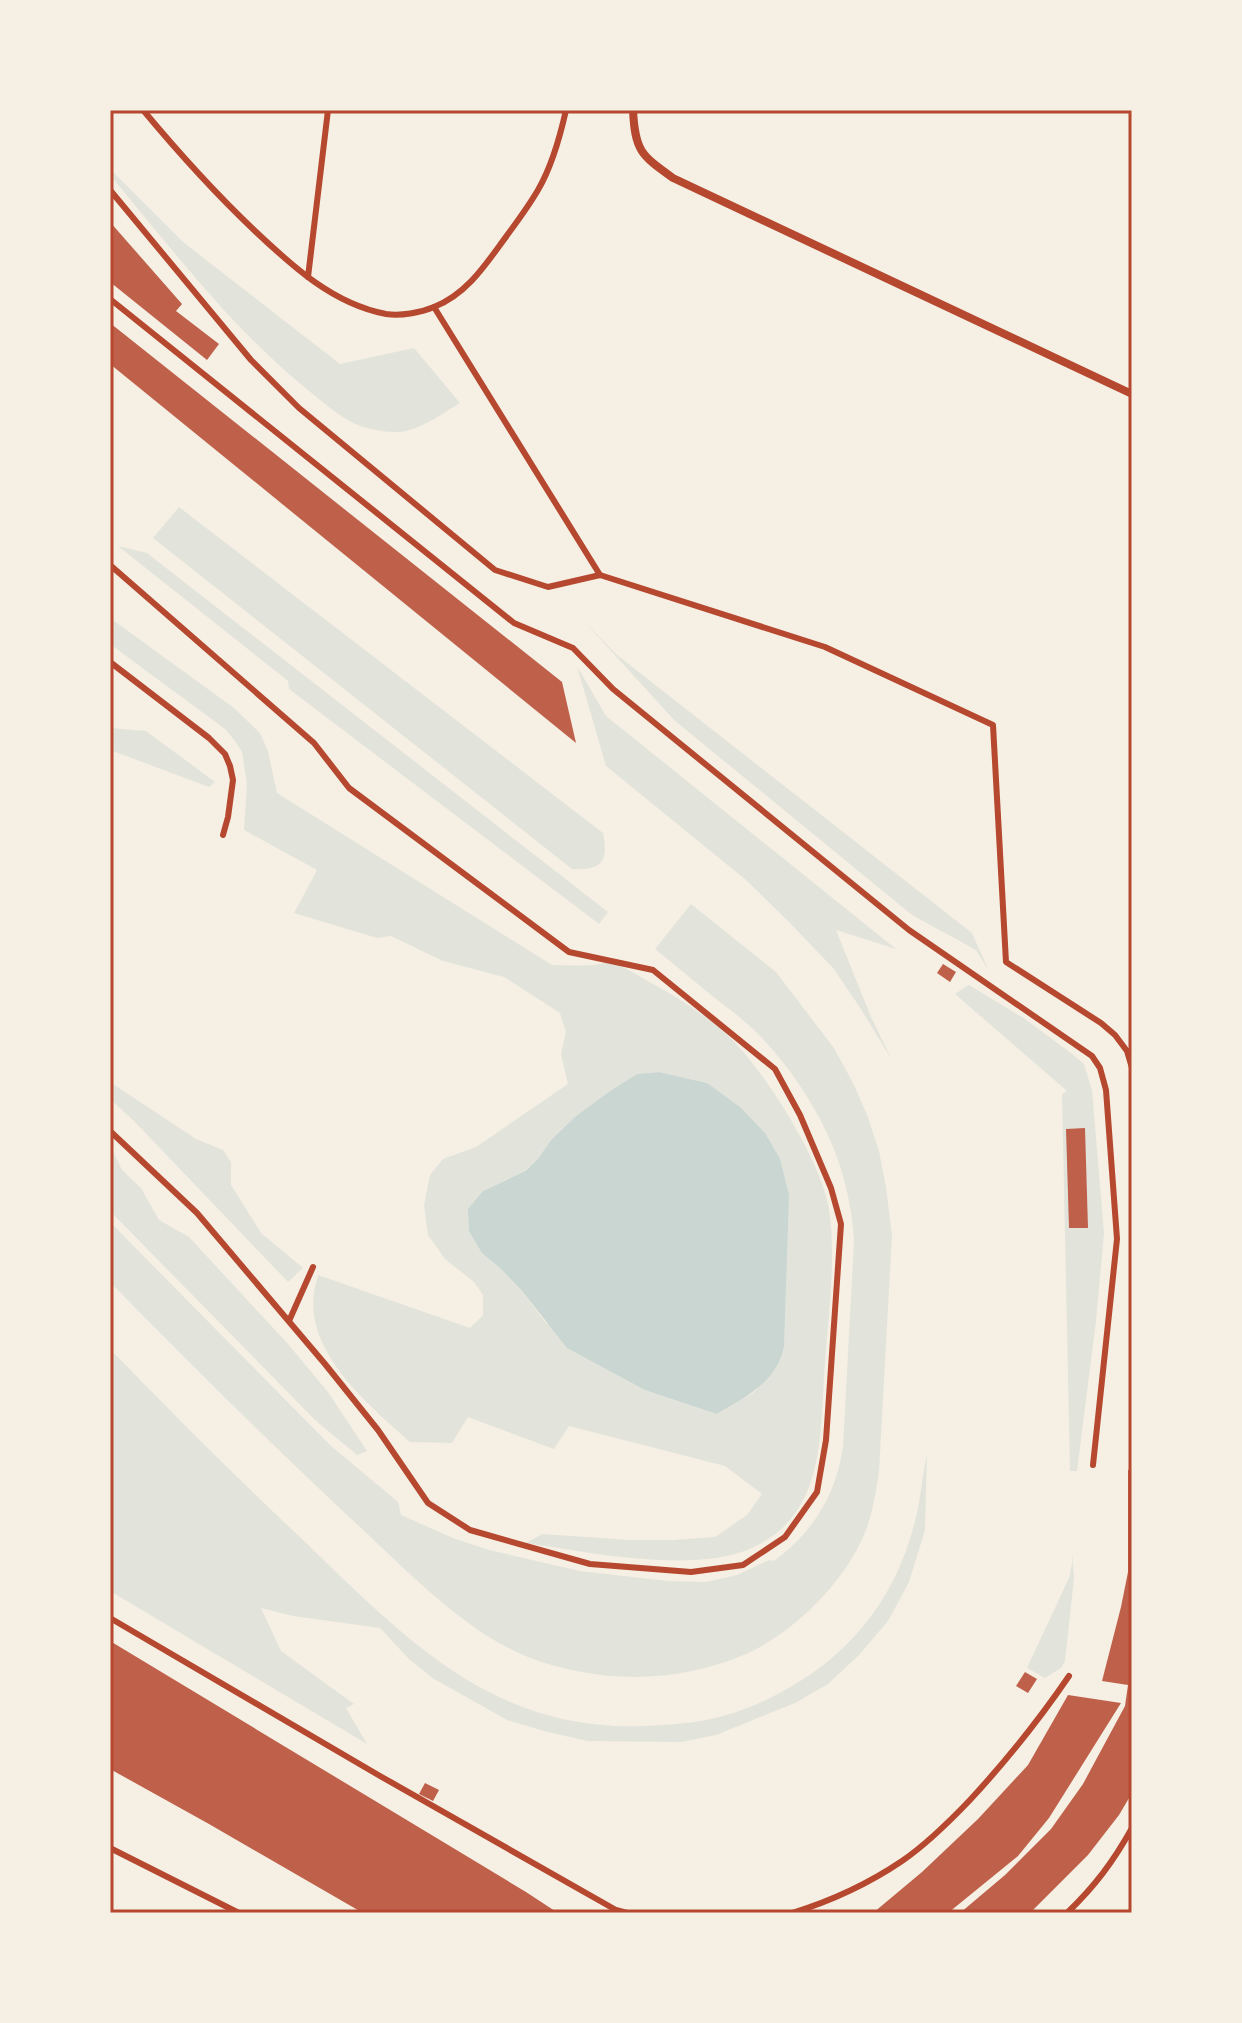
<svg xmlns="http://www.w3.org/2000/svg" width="1242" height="2023" font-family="'DM Sans',sans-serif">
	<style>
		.green { fill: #e2e4dc; fill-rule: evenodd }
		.water { fill: #c9d6d2 }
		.building { fill: #bf614a }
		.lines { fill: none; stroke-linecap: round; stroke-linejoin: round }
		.service { stroke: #b5482f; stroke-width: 6 }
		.minor { stroke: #b5482f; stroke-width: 8 }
		.neatline { fill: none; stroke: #b5482f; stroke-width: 3 }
	</style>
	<rect width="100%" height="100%" fill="#f6efe4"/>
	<!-- green -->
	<g class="green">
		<path d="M110 169 183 242 340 364 414 348 460 403C442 414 414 434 394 432 383 432 368 429 358 425 340 418 318 398 303 386 230 326 171 248 110 175Z"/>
		<path d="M179 507 603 833C609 862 601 871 572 869L153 538Z"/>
		<polygon points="118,546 147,553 608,912 599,924 289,689 288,681"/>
		<path d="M110 618 234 708 260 733 268 751 277 793 552 965C566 965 580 966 594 965 600 964 607 962 612 963 623 965 645 980 655 985 678 998 701 1012 721 1029 760 1062 821 1159 829 1209 837 1261 827 1325 824 1378 820 1443 822 1515 754 1547 697 1575 587 1552 526 1543L542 1534 630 1540H673L715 1537 747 1515 762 1494 725 1466 569 1426 554 1449 468 1417 452 1443 410 1442C370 1406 306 1354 314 1294 314 1287 317 1281 318 1275L470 1328 483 1315V1295L474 1282 445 1259 428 1235 424 1205 430 1175 443 1159 476 1147 568 1084 561 1054 566 1032 560 1013 504 977 443 961 391 936 377 938 294 913 317 870 244 830 247 784 242 752 235 741 225 729 110 644ZM659 1072 707 1083 763 1382 754 1392 717 1414 682 1401 546 1323 523 1292 501 1269 482 1253 483 1191 524 1171 538 1159 551 1140 576 1116 610 1091 637 1074Z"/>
		<polygon points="583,620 617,655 972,933 989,971 976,950 912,915 674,720"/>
		<polygon points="577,666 606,716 896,949 836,930 871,1017 892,1060 859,1006 833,968 790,923 746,880 606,766"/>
		<polygon points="110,728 146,731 215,782 209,787 110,750"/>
		<path d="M691 904 776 972 834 1048 854 1085 868 1117 879 1151 886 1187 892 1235 879 1472C876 1491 873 1511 866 1530 847 1580 795 1632 746 1654 677 1684 598 1684 528 1657 467 1633 409 1573 361 1528 275 1448 192 1366 110 1282V1222L330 1445 398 1502 401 1515 453 1538 489 1550 580 1571 668 1581 706 1582 737 1575 769 1560 774 1561C813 1532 836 1495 843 1447L854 1241C850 1163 815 1096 763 1039 751 1026 736 1014 721 1003 699 985 677 967 655 949Z"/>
		<polygon points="969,985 1025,1019 1071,1053 1084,1064 1092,1090 1104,1233 1096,1321 1077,1471 1070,1471 1062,1094 1067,1091 955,994"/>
		<polygon points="110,1082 196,1139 223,1150 231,1162 231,1185 261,1233 303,1268 288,1282 133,1120 110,1099"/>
		<polygon points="110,1145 122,1170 141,1188 159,1220 189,1237 288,1344 328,1392 367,1451 357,1455 315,1420 110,1211"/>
		<path d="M110 1349C173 1414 237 1478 303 1540 406 1639 492 1732 646 1726 696 1724 728 1719 774 1696 851 1657 898 1597 917 1513 921 1493 923 1473 927 1453L925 1530 909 1582 888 1621 859 1655 828 1684 795 1703 716 1735 681 1742 587 1741 544 1731 507 1720 434 1679 409 1659 380 1628 293 1616 261 1608 281 1651 354 1704 346 1708 367 1744 110 1591Z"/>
		<polygon points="1072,1553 1074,1578 1065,1661 1061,1668 1045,1678 1027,1668 1069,1578 1072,1564"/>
	</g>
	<!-- water -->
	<path class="water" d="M659 1072 707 1083 740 1107 765 1133 780 1159 789 1195 784 1346C777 1382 747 1396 717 1414L645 1390 567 1348 523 1292 501 1269 482 1253 469 1231 468 1209 483 1191 525 1171 538 1159 551 1140 576 1116 610 1091 637 1074Z"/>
	<!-- building -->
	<g class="building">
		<polygon points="110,222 182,304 176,311 219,344 207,360 110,282"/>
		<polygon points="110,323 562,682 576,743 110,364"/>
		<polygon points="943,964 956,972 950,982 937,973"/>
		<polygon points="1085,1128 1088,1228 1069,1228 1066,1129"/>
		<polygon points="1132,1469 1132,1793 1119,1815 1088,1855 1030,1913 960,1913 1005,1875 1051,1829 1083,1784 1125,1706 1128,1685 1102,1681 1121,1607 1128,1572 1128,1470"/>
		<polygon points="110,1641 526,1892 558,1913 363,1913 209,1824 110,1769"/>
		<polygon points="1025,1672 1037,1679 1028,1693 1016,1686"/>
		<polygon points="1068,1695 1121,1703 1049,1818 1018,1856 948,1913 873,1913 922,1872 978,1819 1028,1765"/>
		<polygon points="425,1783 439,1790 433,1801 419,1794"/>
	</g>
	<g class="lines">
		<!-- service -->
		<g class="service">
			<path d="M143 110C178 152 214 192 254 230 292 266 333 304 386 314 401 316 420 313 434 307 464 295 482 270 500 245 513 227 527 209 538 190 552 166 560 137 566 110"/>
			<polyline points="110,190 251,360 299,408 495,570 548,587 600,575 825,647 993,725 1006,962 1101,1023 1115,1035 1127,1051 1132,1068"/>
			<polyline points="308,277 328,110"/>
			<polyline points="110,299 514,623 573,648 613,689 909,930 1092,1056 1100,1068 1106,1090 1117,1239 1093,1465"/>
			<polyline points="434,307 600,575"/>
			<polyline points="110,565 314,743 349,788 569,952 653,970 775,1069 800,1115 831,1188 841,1224 826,1440 817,1492 785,1537 743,1565 691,1572 590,1564 470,1530 428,1503 378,1430 325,1364 197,1213 110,1131"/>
			<polyline points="110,662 209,738 225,754 230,766 233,780 228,817 223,835"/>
			<polyline points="289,1321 313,1267"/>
			<polyline points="110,1618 380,1776 616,1910 627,1913"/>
			<polyline points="110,1848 239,1913"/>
			<path d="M792 1913C831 1901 868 1884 902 1861 927 1844 949 1822 970 1800 1006 1761 1039 1720 1069 1676"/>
			<path d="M1067 1913C1095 1886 1113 1862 1132 1828"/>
		</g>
		<!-- minor -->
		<path class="minor" d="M633 110C635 151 641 155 673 178L1132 394"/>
	</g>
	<!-- border -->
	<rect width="1242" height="2023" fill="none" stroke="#f6efe4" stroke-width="224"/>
	<rect x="112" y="112" width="1018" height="1799" class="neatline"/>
</svg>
